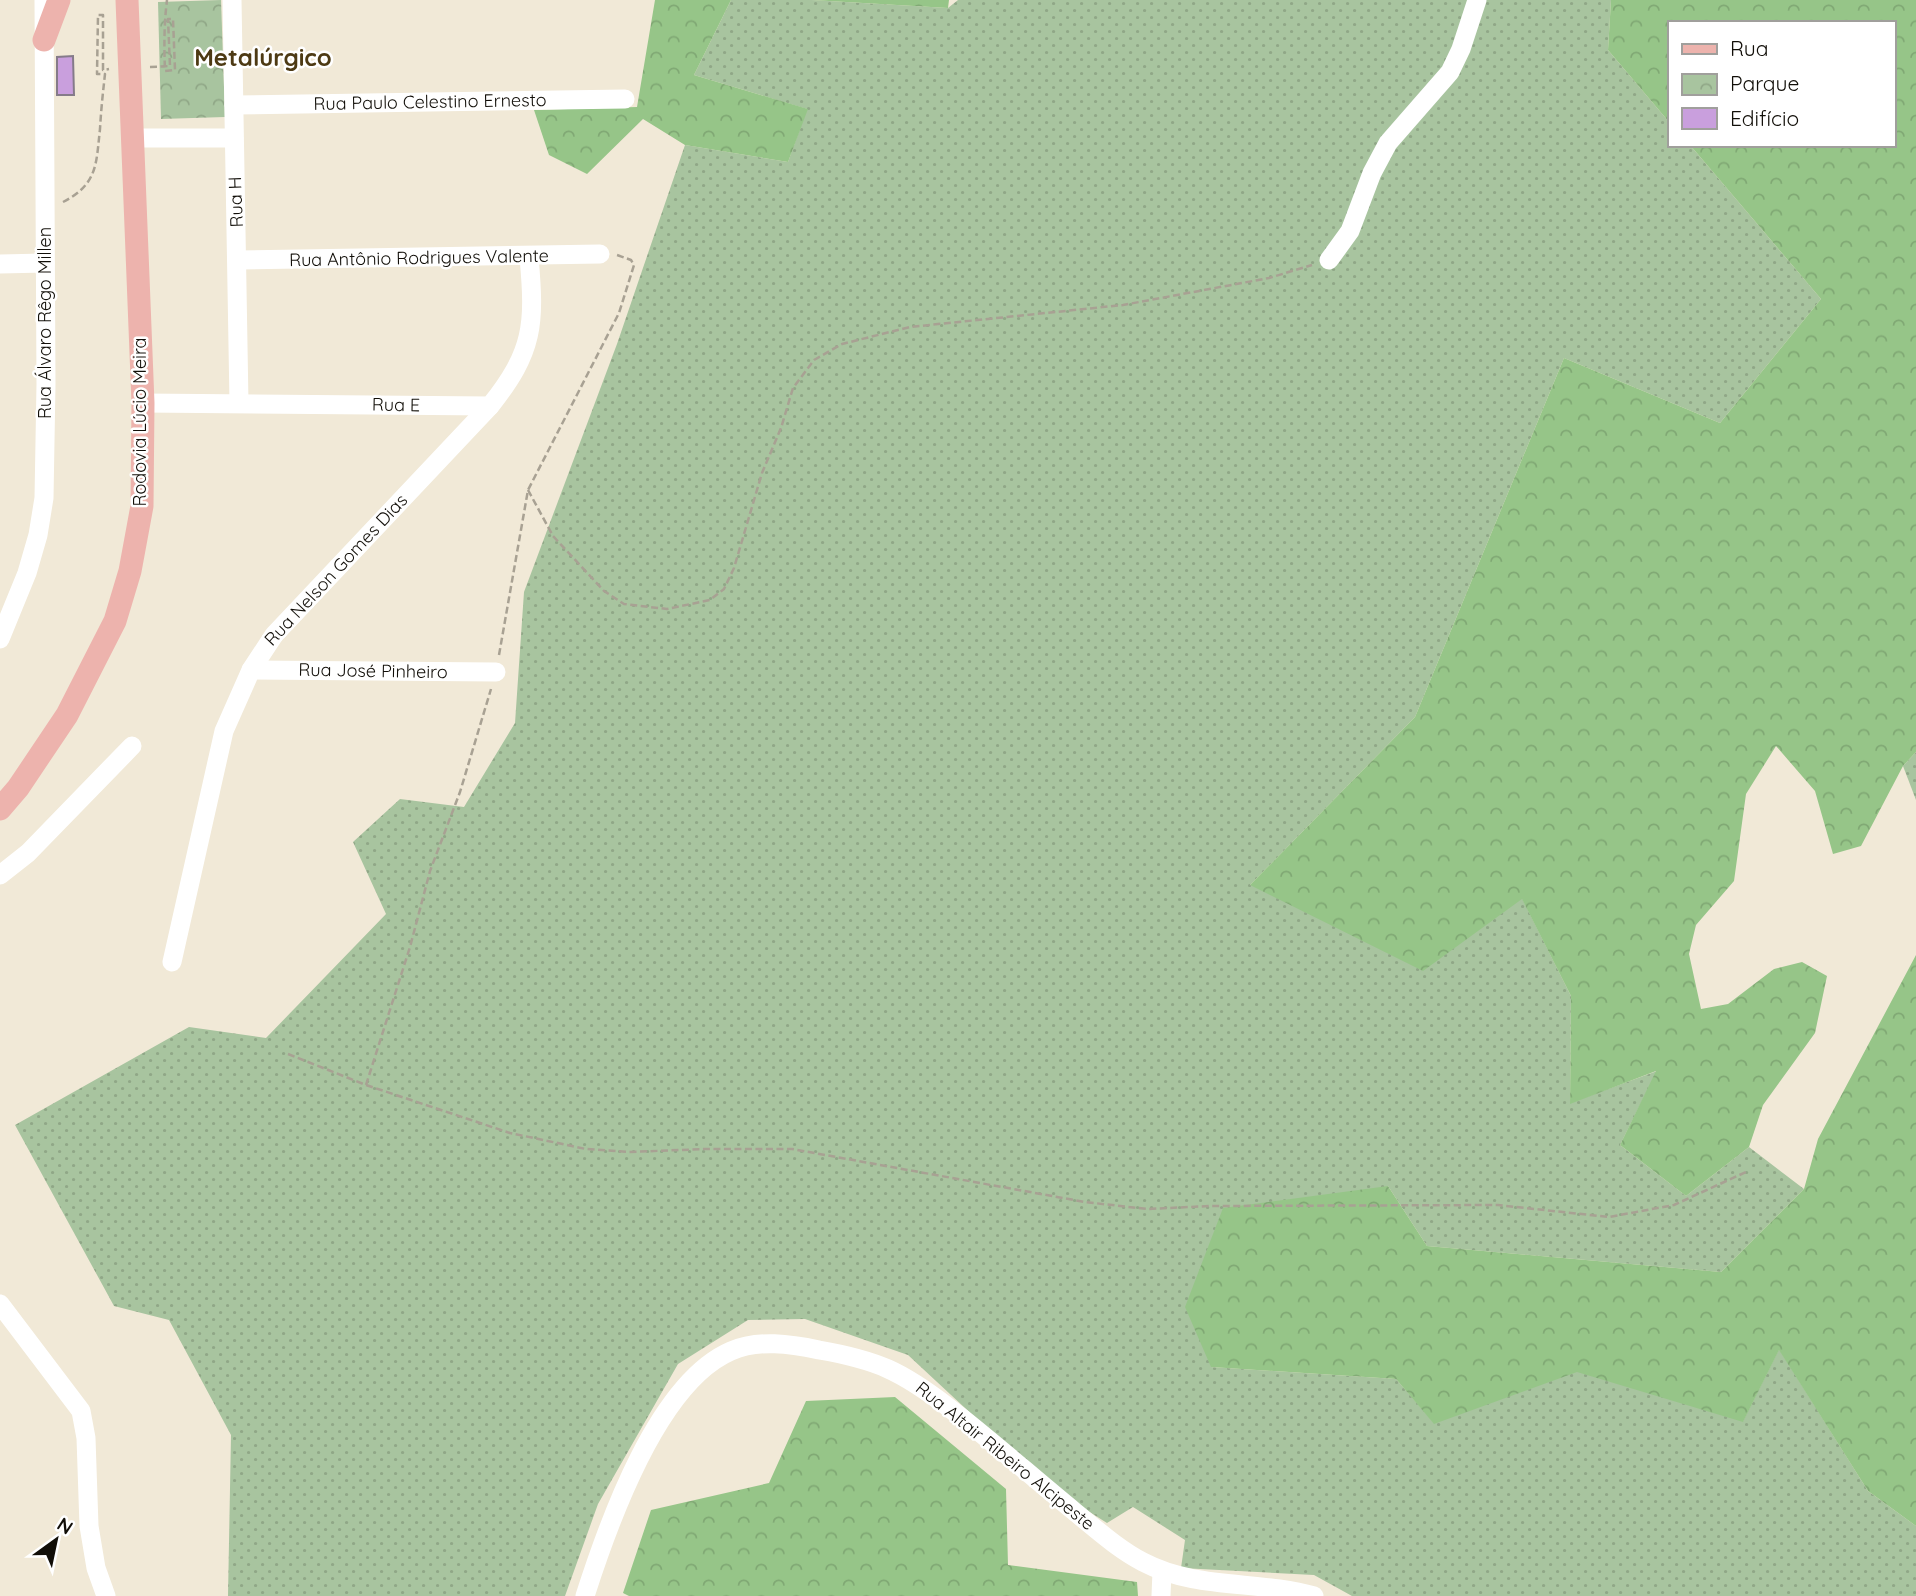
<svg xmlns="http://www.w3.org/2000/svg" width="1916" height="1596" font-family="Quicksand,sans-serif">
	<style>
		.grass { fill: url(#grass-dots) }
		.forest { fill: url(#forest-crowns) }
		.park { fill: url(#park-crowns) }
		.building { fill: #c99fdd; stroke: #857b89; stroke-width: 2 }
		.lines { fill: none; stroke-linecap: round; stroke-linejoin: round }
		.path { stroke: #a8a193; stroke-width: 2.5; stroke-dasharray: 7 3.5; stroke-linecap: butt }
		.minor { stroke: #fff; stroke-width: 19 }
		.major { stroke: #edb3ad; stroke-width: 23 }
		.labels { text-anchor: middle; stroke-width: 5; stroke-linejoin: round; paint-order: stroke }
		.street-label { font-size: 18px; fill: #110e08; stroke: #fff }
		.district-label { font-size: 24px; font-weight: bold; fill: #4d3a14; stroke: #fff }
	</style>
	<defs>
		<pattern id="grass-dots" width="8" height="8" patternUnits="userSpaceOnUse" patternTransform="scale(1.75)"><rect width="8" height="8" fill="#a8c49f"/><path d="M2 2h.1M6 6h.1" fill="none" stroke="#90a787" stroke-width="1.8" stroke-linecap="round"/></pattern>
		<pattern id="forest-crowns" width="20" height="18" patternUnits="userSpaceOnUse" patternTransform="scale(1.75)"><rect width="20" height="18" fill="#96c588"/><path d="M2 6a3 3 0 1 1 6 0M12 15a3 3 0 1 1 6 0" fill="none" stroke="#80a874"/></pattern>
		<pattern id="park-crowns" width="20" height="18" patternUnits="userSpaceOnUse" patternTransform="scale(1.75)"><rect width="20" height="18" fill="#a8c49f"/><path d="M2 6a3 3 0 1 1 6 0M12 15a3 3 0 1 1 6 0" fill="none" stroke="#90a787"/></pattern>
	</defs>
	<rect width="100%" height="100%" fill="#f1e9d7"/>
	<!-- grass -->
	<g class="grass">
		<polygon points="731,0 812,0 948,8 958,0 1611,0 1608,50 1669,122 1669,145 1690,145 1821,299 1720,423 1564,358 1415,717 1250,885 1522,898 1571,996 1570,1103 1657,1071 1620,1145 1686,1196 1749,1147 1804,1189 1721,1272 1427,1246 1388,1186 1211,1367 1396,1379 1434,1423 1577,1371 1743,1421 1779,1349 1868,1491 1916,1526 1916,1596 1352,1596 1314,1575 1181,1568 1185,1540 1133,1507 1107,1523 1050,1487 908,1355 805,1319 748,1320 678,1364 598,1504 565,1596 228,1596 231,1435 169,1320 114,1306 15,1125 189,1027 266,1038 386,914 353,842 400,799 464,807 515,723 524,592 617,344 685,145 788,162 807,109 694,75"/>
		<polygon points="1916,752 1916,800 1903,766"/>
	</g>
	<!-- forest -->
	<g class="forest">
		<polygon points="655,0 731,0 694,75 808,109 788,162 685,145 643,119 587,174 549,155 534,110 637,107"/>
		<polygon points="812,0 949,0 948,8"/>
		<polygon points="1611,0 1916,0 1916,752 1903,766 1861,846 1833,854 1815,791 1776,746 1746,794 1734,881 1696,925 1689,954 1701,1009 1728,1004 1774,969 1802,962 1827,976 1815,1033 1763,1105 1749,1147 1686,1196 1620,1145 1656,1071 1570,1104 1571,996 1522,899 1423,971 1250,885 1415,717 1564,358 1720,423 1821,299 1690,145 1893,145 1893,23 1669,23 1669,122 1608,50"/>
		<polygon points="1916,955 1916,1526 1868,1491 1779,1350 1743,1422 1577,1372 1434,1424 1396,1379 1211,1367 1185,1307 1223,1208 1388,1186 1427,1246 1721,1272 1804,1189 1818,1139"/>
		<polygon points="895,1397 1006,1489 1008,1565 1137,1582 1138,1596 629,1596 623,1593 651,1510 769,1483 806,1401"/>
	</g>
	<!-- park -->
	<polygon class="park" points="221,0 225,117 161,119 158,2"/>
	<!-- building -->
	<polygon class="building" points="73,56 74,95 57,95 57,57"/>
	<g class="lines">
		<!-- path -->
		<g class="path">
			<path d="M150 67 170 66 168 19H173L175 70 165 71C164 47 164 24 167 0"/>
			<path d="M63 202C98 184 96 164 100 129 101 110 103 92 105 74H97L98 15H103V70L109 69"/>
			<polyline points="528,490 553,536 604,591 624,604 667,609 710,600 724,589 734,568 762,473 781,428 793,388 814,360 842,344 910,327 1123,305 1269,278 1312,265"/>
			<polyline points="499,655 528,490 619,313 634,265 631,260 617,255"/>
			<polyline points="288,1054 366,1085 510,1133 586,1149 629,1152 705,1149 792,1149 1085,1202 1147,1209 1211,1206 1498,1205 1609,1217 1674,1205 1746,1172"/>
			<polyline points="366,1085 410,947 430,871 460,792 491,689"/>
		</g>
		<!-- minor -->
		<g class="minor">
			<polyline points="232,0 239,403"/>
			<polyline points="234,105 625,99"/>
			<polyline points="134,138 234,138"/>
			<polyline points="238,260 600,254"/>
			<polyline points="1329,260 1350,231 1372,173 1388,143 1450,72 1461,49 1477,0"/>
			<polyline points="0,264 45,263"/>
			<path d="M143 403 490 406C534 351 535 324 529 257"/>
			<polyline points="0,639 27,573 38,535 44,498 46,384 44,0"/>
			<polyline points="251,670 496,672"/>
			<polyline points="0,875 28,853 132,746"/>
			<polyline points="172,962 224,731 251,670 274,635 490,406"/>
			<polyline points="0,1304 81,1411 86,1438 89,1526 96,1568 106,1596"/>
			<path d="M585 1596C608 1524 657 1383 731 1351 758 1339 791 1344 819 1350 877 1360 901 1371 948 1407 991 1440 1032 1477 1075 1512 1096 1529 1118 1549 1143 1562 1196 1590 1258 1580 1314 1596"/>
			<polyline points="1161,1596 1162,1571"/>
		</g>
		<!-- major -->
		<g class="major">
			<polyline points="44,40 59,0"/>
			<polyline points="0,809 18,788 67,715 115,621 130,571 142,506 143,403 127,0"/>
		</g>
	</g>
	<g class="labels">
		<!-- street labels -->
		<g class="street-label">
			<text transform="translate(430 102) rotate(-1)" y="6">Rua Paulo Celestino Ernesto</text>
			<text transform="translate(236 202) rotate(-92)" y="6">Rua H</text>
			<text transform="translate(419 258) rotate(-1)" y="6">Rua Antônio Rodrigues Valente</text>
			<text transform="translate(45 323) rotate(-90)" y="6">Rua Álvaro Rêgo Millen</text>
			<text transform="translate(396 405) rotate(1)" y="6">Rua E</text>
			<text transform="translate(140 422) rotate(-90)" y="6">Rodovia Lúcio Meira</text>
			<text transform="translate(336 570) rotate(-47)" y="6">Rua Nelson Gomes Dias</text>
			<text transform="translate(373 671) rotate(1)" y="6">Rua José Pinheiro</text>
			<text transform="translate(1005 1456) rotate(39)" y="6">Rua Altair Ribeiro Alcipeste</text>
		</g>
		<!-- district labels -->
		<g class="district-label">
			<text x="263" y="66">Metalúrgico</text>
		</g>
	</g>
	<!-- legend -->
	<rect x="1668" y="21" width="228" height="126" fill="#ffffff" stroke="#a09f9c" stroke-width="2"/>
	<rect x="1682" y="44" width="35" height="10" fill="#edb3ad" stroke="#a09f9c" stroke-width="2"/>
	<text x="1730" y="56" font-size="21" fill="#110e08">Rua</text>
	<rect x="1682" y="74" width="35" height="21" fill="url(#park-crowns)" stroke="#a09f9c" stroke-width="2"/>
	<text x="1730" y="91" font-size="21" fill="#110e08">Parque</text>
	<rect x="1682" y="108" width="35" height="21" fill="#c99fdd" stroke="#a09f9c" stroke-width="2"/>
	<text x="1730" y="126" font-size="21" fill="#110e08">Edifício</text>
	<!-- north arrow -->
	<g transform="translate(56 1540) rotate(33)" stroke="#ffffff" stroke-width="5" paint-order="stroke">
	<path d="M0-5L12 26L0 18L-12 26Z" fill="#110e08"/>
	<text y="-10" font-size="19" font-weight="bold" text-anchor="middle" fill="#110e08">N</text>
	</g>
</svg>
